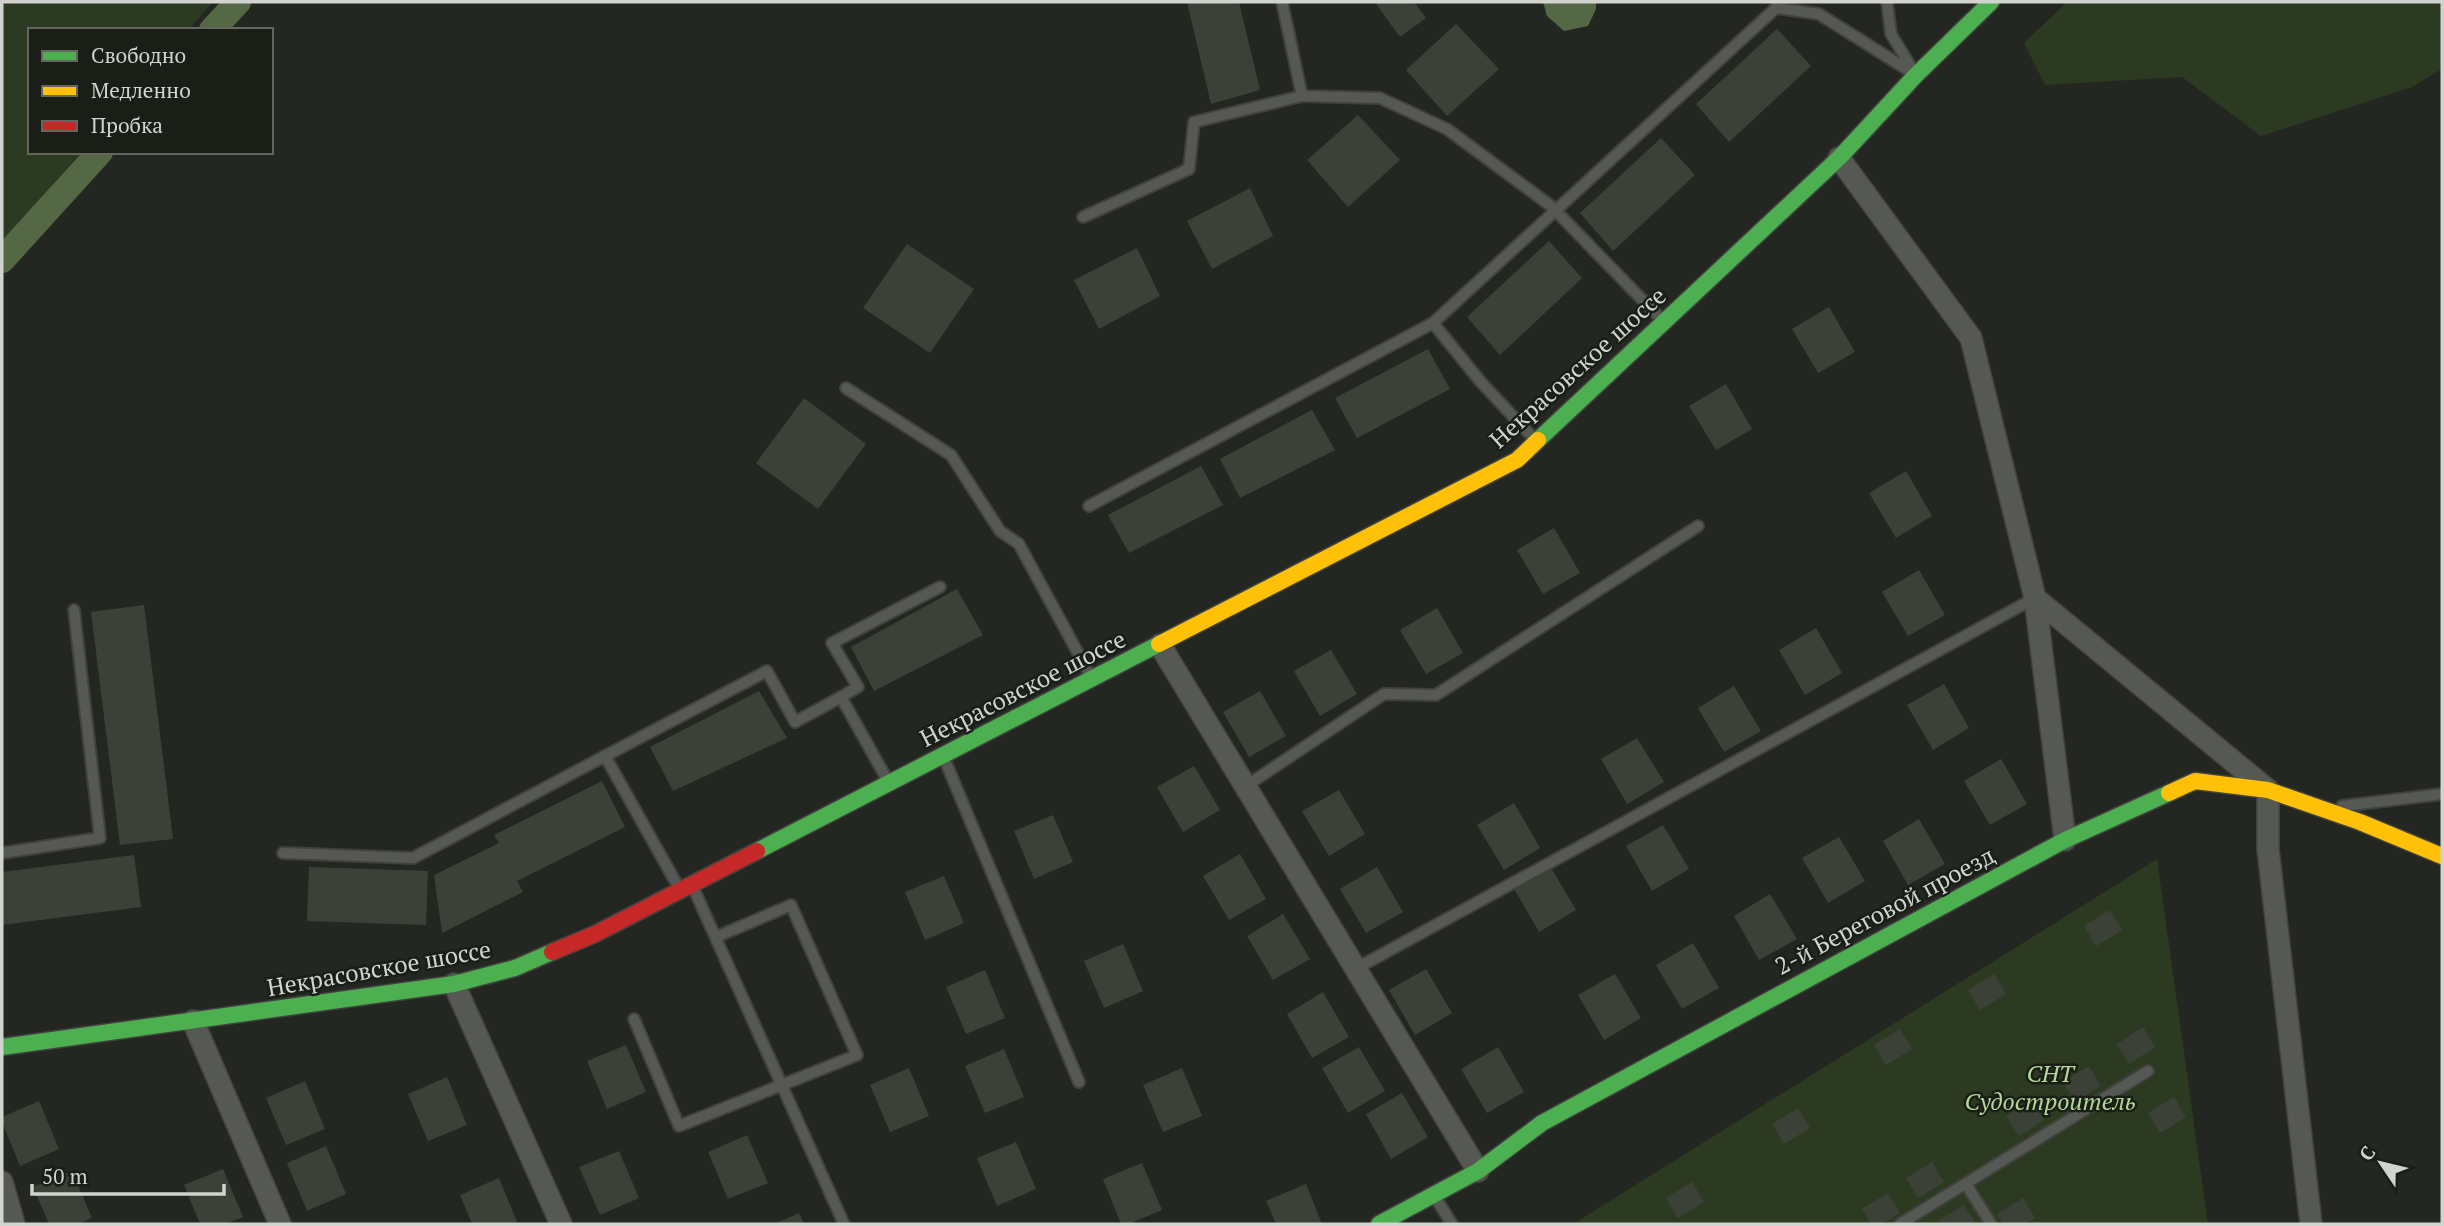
<svg xmlns="http://www.w3.org/2000/svg" width="2444" height="1226" font-family="'PT Serif',serif">
	<style>
		.green { fill: #2d3a22 }
		.water { fill: #546845 }
		.lines { fill: none; stroke-linecap: round; stroke-linejoin: round }
		.canal { stroke: #546845; stroke-width: 26 }
		.building { fill: #3c4138 }
		.lane-casing { stroke: #40423e; stroke-width: 14 }
		.street-casing { stroke: #40423e; stroke-width: 24 }
		.fast-casing { stroke: #40423e; stroke-width: 19 }
		.slow-casing { stroke: #40423e; stroke-width: 19 }
		.jam-casing { stroke: #40423e; stroke-width: 19 }
		.lane { stroke: #565853; stroke-width: 10 }
		.street { stroke: #565853; stroke-width: 21 }
		.fast { stroke: #4caf50; stroke-width: 16 }
		.slow { stroke: #ffc107; stroke-width: 16 }
		.jam { stroke: #c62828; stroke-width: 16 }
		.labels { text-anchor: middle; stroke-width: 5; stroke-linejoin: round; paint-order: stroke }
		.street-label { font-size: 24px; fill: #d1d4ce; stroke: #191e16 }
		.park-label { font-size: 24px; font-style: italic; fill: #b3d698; stroke: #191e16 }
	</style>
	<rect width="100%" height="100%" fill="#232621"/>
	<!-- green -->
	<g class="green">
		<polygon points="2,2 213,2 188,30 30,30 30,152 81,152 2,243"/>
		<polygon points="2067,2 2442,2 2442,69 2412,87 2261,136 2182,77 2045,85 2024,43"/>
		<polygon points="2157,859 2208,1224 1573,1224"/>
	</g>
	<!-- water -->
	<polygon class="water" points="1543,2 1596,2 1596,9 1588,26 1564,31 1547,16"/>
	<g class="lines">
		<!-- canal -->
		<g class="canal">
			<polyline points="212,30 238,2"/>
			<polyline points="2,260 100,152"/>
		</g>
	</g>
	<!-- building -->
	<g class="building">
		<polygon points="1187,2 1239,2 1260,90 1211,104"/>
		<polygon points="1379,2 1414,2 1426,18 1400,37 1376,4"/>
		<polygon points="1456,24 1499,69 1447,116 1406,70"/>
		<polygon points="1777,29 1811,66 1729,142 1696,104"/>
		<polygon points="1358,115 1400,160 1348,207 1307,160"/>
		<polygon points="1661,138 1695,175 1613,251 1580,213"/>
		<polygon points="1250,188 1273,236 1212,269 1187,221"/>
		<polygon points="1549,241 1582,278 1500,355 1467,317"/>
		<polygon points="907,244 974,289 930,353 863,308"/>
		<polygon points="1137,248 1160,296 1099,329 1074,280"/>
		<polygon points="1829,307 1855,352 1818,373 1792,329"/>
		<polygon points="1428,349 1450,389 1357,438 1335,398"/>
		<polygon points="1726,384 1752,429 1716,450 1689,406"/>
		<polygon points="804,398 866,444 818,509 756,463"/>
		<polygon points="1312,410 1335,450 1240,498 1220,459"/>
		<polygon points="1201,466 1223,505 1129,553 1108,515"/>
		<polygon points="1906,471 1932,516 1896,538 1869,493"/>
		<polygon points="1554,528 1580,573 1543,594 1517,550"/>
		<polygon points="1919,570 1945,615 1908,636 1882,592"/>
		<polygon points="957,589 983,635 874,691 851,647"/>
		<polygon points="144,605 173,839 120,845 91,612"/>
		<polygon points="1437,608 1463,653 1426,674 1400,630"/>
		<polygon points="1816,628 1842,673 1805,695 1779,650"/>
		<polygon points="1331,650 1357,694 1320,716 1294,671"/>
		<polygon points="1944,684 1969,728 1933,750 1907,705"/>
		<polygon points="1734,686 1761,731 1724,752 1698,708"/>
		<polygon points="759,691 787,738 673,791 650,747"/>
		<polygon points="1260,691 1286,736 1249,757 1223,712"/>
		<polygon points="1637,738 1664,782 1627,804 1601,759"/>
		<polygon points="2001,759 2027,804 1990,825 1964,781"/>
		<polygon points="1194,766 1220,810 1183,832 1157,787"/>
		<polygon points="602,781 625,827 517,881 523,892 442,933 434,875 499,843 494,835"/>
		<polygon points="1339,790 1365,834 1329,856 1302,811"/>
		<polygon points="1514,803 1540,848 1504,870 1477,825"/>
		<polygon points="1053,815 1073,862 1034,879 1014,831"/>
		<polygon points="1919,819 1945,864 1908,885 1883,841"/>
		<polygon points="1663,825 1689,869 1652,891 1626,846"/>
		<polygon points="1839,837 1865,881 1828,903 1802,858"/>
		<polygon points="1240,854 1266,899 1229,920 1203,876"/>
		<polygon points="134,855 141,907 2,925 2,872"/>
		<polygon points="1550,866 1576,910 1539,932 1513,887"/>
		<polygon points="309,867 428,871 426,925 307,921"/>
		<polygon points="1377,867 1403,912 1366,933 1340,889"/>
		<polygon points="944,876 964,923 925,940 905,892"/>
		<polygon points="1770,894 1797,939 1759,960 1734,916"/>
		<polygon points="2110,910 2122,930 2096,946 2084,926"/>
		<polygon points="1283,914 1310,959 1273,980 1247,936"/>
		<polygon points="1693,943 1719,988 1682,1009 1656,965"/>
		<polygon points="1123,944 1143,991 1104,1008 1084,961"/>
		<polygon points="1426,969 1452,1013 1415,1035 1389,990"/>
		<polygon points="985,970 1005,1018 966,1034 946,987"/>
		<polygon points="1615,974 1641,1018 1604,1040 1578,995"/>
		<polygon points="1994,974 2006,994 1980,1010 1968,990"/>
		<polygon points="1323,992 1349,1037 1312,1058 1287,1014"/>
		<polygon points="2143,1027 2155,1047 2129,1064 2117,1044"/>
		<polygon points="1900,1029 1912,1049 1886,1065 1874,1045"/>
		<polygon points="626,1045 646,1092 607,1109 587,1061"/>
		<polygon points="1359,1047 1385,1091 1348,1113 1322,1068"/>
		<polygon points="1498,1047 1524,1092 1487,1113 1461,1069"/>
		<polygon points="1004,1049 1024,1097 985,1113 965,1066"/>
		<polygon points="2089,1066 2101,1086 2075,1102 2063,1082"/>
		<polygon points="909,1068 929,1116 890,1132 870,1085"/>
		<polygon points="1182,1068 1202,1116 1163,1132 1143,1085"/>
		<polygon points="447,1077 467,1125 428,1141 408,1094"/>
		<polygon points="305,1081 325,1129 286,1145 266,1098"/>
		<polygon points="1402,1093 1428,1137 1391,1159 1366,1114"/>
		<polygon points="2174,1097 2186,1117 2160,1133 2148,1113"/>
		<polygon points="2032,1100 2044,1120 2019,1136 2006,1116"/>
		<polygon points="39,1101 59,1149 20,1166 2,1122 2,1117"/>
		<polygon points="1798,1108 1810,1128 1784,1144 1772,1124"/>
		<polygon points="747,1135 768,1183 728,1199 708,1152"/>
		<polygon points="1016,1142 1036,1189 997,1206 977,1158"/>
		<polygon points="326,1146 346,1194 307,1211 287,1163"/>
		<polygon points="619,1151 639,1198 600,1215 579,1167"/>
		<polygon points="1932,1162 1944,1182 1918,1198 1906,1178"/>
		<polygon points="1142,1163 1162,1210 1129,1224 1121,1224 1103,1179"/>
		<polygon points="223,1169 243,1217 225,1224 200,1224 184,1185"/>
		<polygon points="72,1171 92,1218 78,1224 49,1224 33,1187"/>
		<polygon points="499,1178 518,1224 472,1224 460,1195"/>
		<polygon points="1692,1182 1704,1202 1678,1218 1666,1198"/>
		<polygon points="1306,1184 1322,1224 1276,1224 1266,1201"/>
		<polygon points="1888,1193 1900,1213 1882,1224 1871,1224 1862,1209"/>
		<polygon points="2023,1198 2035,1218 2025,1224 2003,1224 1997,1214"/>
		<polygon points="1964,1205 1976,1224 1940,1224 1938,1221"/>
		<polygon points="799,1213 804,1224 774,1224"/>
	</g>
	<g class="lines">
		<defs>
			<g id="lane">
				<polyline points="1887,2 1891,34 1914,72"/>
				<polyline points="1302,96 1380,98 1447,129 1551,206 1663,321"/>
				<polyline points="1083,217 1189,169 1194,122 1302,96 1282,2"/>
				<polyline points="1433,323 1776,8 1819,14 1913,73"/>
				<polyline points="846,388 951,455 1000,531 1019,544 1091,677"/>
				<polyline points="1089,506 1433,323 1480,381 1535,440"/>
				<polyline points="605,756 767,671 795,722 841,697"/>
				<polyline points="944,758 1079,1082"/>
				<polyline points="888,781 841,697 858,687 832,643 940,587"/>
				<polyline points="1246,786 1384,694 1436,695 1698,526"/>
				<polyline points="2342,806 2442,794"/>
				<polyline points="2,853 100,838 74,610"/>
				<polyline points="283,853 413,858 605,756 679,888"/>
				<polyline points="692,885 844,1224"/>
				<polyline points="1357,968 2035,598"/>
				<polyline points="634,1019 679,1126 857,1055 791,905 716,937"/>
				<polyline points="1966,1184 1991,1224"/>
				<polyline points="1435,1197 1452,1224"/>
				<polyline points="1900,1224 2148,1071"/>
			</g>
			<g id="street">
				<polyline points="1839,158 1971,338 2035,598 2065,840"/>
				<polyline points="2035,598 2268,790 2268,849 2311,1224"/>
				<polyline points="1160,645 1478,1171"/>
				<polyline points="454,984 561,1224"/>
				<polyline points="193,1021 280,1224"/>
				<polyline points="2,1182 14,1224"/>
			</g>
			<g id="fast">
				<polyline points="1538,440 1839,158 1916,75 1991,2"/>
				<polyline points="757,851 1159,644"/>
				<polyline points="2,1047 454,984 515,968 552,952"/>
				<polyline points="1379,1224 1478,1171 1542,1123 2065,840 2169,793"/>
			</g>
			<g id="slow">
				<polyline points="1159,644 1517,460 1538,440"/>
				<polyline points="2169,793 2195,781 2268,790 2360,822 2442,856"/>
			</g>
			<polyline id="jam" points="552,952 595,934 757,851"/>
		</defs>
		<!-- lane casing -->
		<use href="#lane" class="lane-casing"/>
		<!-- street casing -->
		<use href="#street" class="street-casing"/>
		<!-- fast casing -->
		<use href="#fast" class="fast-casing"/>
		<!-- slow casing -->
		<use href="#slow" class="slow-casing"/>
		<!-- jam casing -->
		<use href="#jam" class="jam-casing"/>
		<!-- lane -->
		<use href="#lane" class="lane"/>
		<!-- street -->
		<use href="#street" class="street"/>
		<!-- fast -->
		<use href="#fast" class="fast"/>
		<!-- slow -->
		<use href="#slow" class="slow"/>
		<!-- jam -->
		<use href="#jam" class="jam"/>
	</g>
	<g class="labels">
		<!-- street labels -->
		<g class="street-label">
			<text transform="translate(1578 368) rotate(-42)" y="8">Некрасовское шоссе</text>
			<text transform="translate(1023 689) rotate(-27)" y="8">Некрасовское шоссе</text>
			<text transform="translate(1885 911) rotate(-28)" y="8">2-й Береговой проезд</text>
			<text transform="translate(379 969) rotate(-10)" y="8">Некрасовское шоссе</text>
		</g>
		<!-- park labels -->
		<g class="park-label">
			<text x="2050" y="1082">СНТ<tspan x="2050" dy="28">Судостроитель</tspan></text>
		</g>
	</g>
	<!-- border -->
	<rect width="2444" height="1226" fill="none" stroke="#d1d4ce" stroke-width="7"/>
	<!-- legend -->
	<rect x="28" y="28" width="245" height="126" fill="#191e16" stroke="#636760" stroke-width="2"/>
	<rect x="42" y="51" width="35" height="10" fill="#4caf50" stroke="#636760" stroke-width="2"/>
	<text x="91" y="63" font-size="21" fill="#d1d4ce">Свободно</text>
	<rect x="42" y="86" width="35" height="10" fill="#ffc107" stroke="#636760" stroke-width="2"/>
	<text x="91" y="98" font-size="21" fill="#d1d4ce">Медленно</text>
	<rect x="42" y="121" width="35" height="10" fill="#c62828" stroke="#636760" stroke-width="2"/>
	<text x="91" y="133" font-size="21" fill="#d1d4ce">Пробка</text>
	<!-- north arrow -->
	<g transform="translate(2381 1163) rotate(305)" stroke="#191e16" stroke-width="5" paint-order="stroke">
	<path d="M0-5L12 26L0 18L-12 26Z" fill="#d1d4ce"/>
	<text y="-10" font-size="19" font-weight="bold" text-anchor="middle" fill="#d1d4ce">С</text>
	</g>
	<!-- scale -->
	<path d="M32 1184v10h192v-10" fill="none" stroke="#d1d4ce" stroke-width="3.5"/>
	<text x="42" y="1184" font-size="21" fill="#d1d4ce" stroke="#191e16" stroke-width="5" paint-order="stroke">50 m</text>
</svg>
